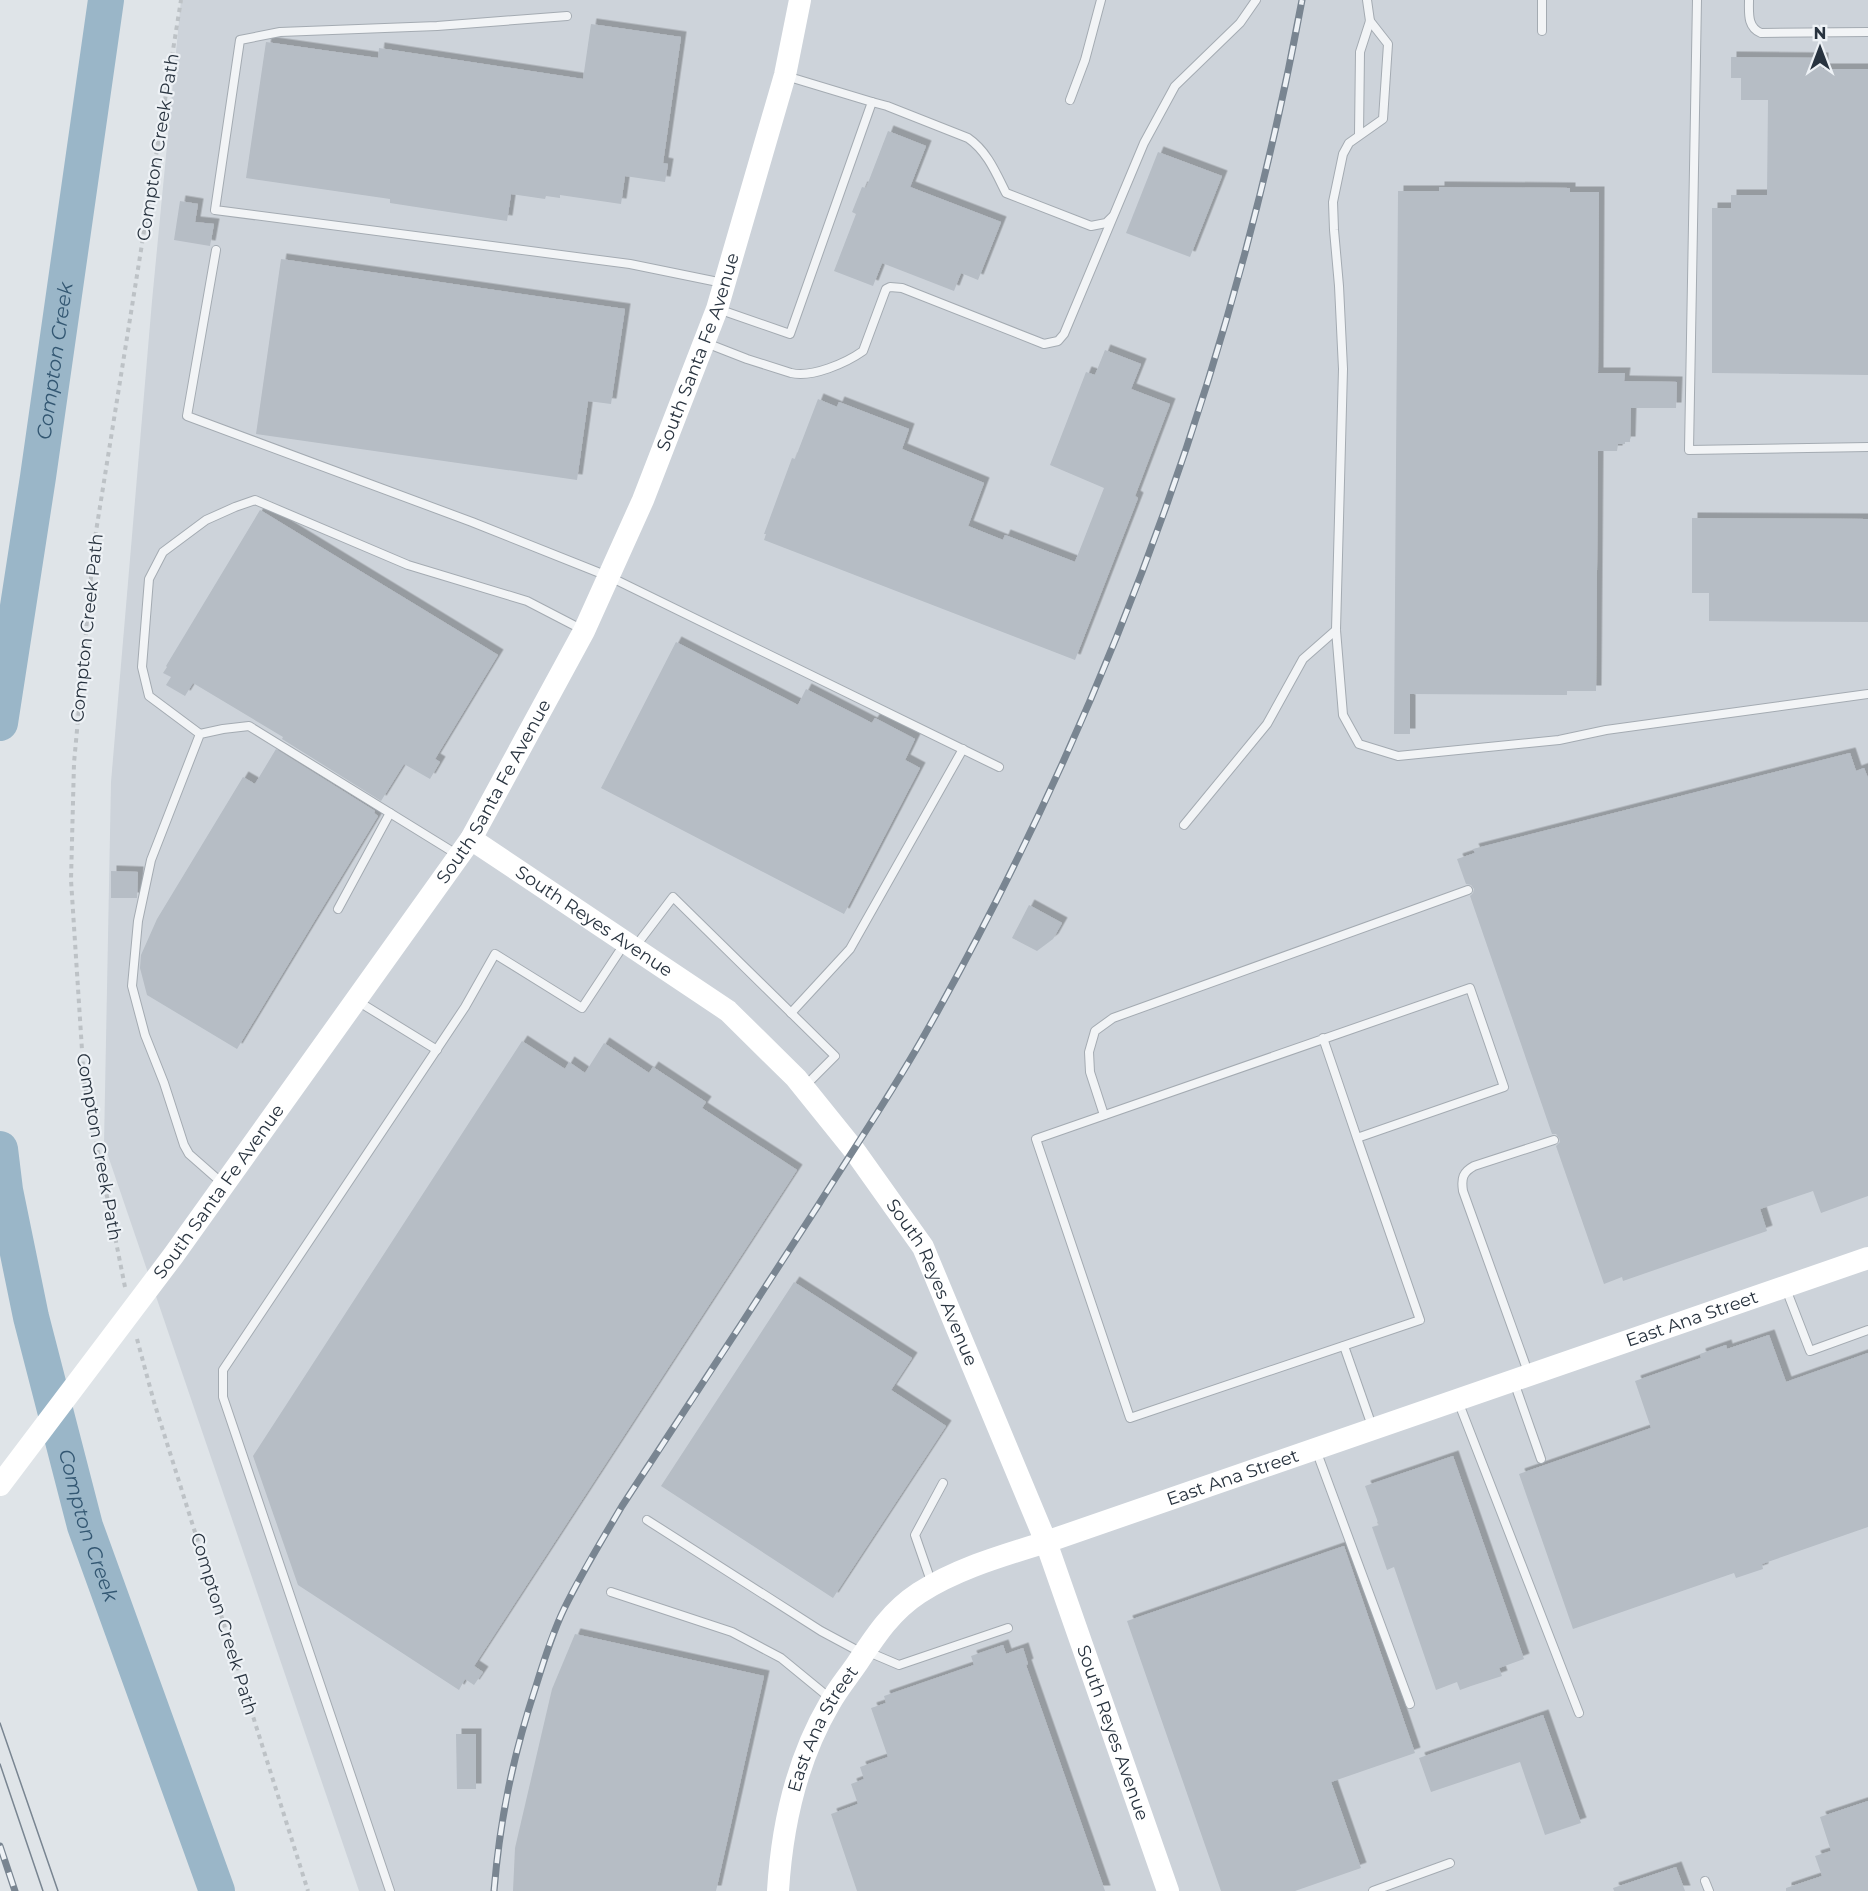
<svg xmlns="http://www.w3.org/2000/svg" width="1868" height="1891" font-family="Montserrat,sans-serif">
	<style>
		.built { fill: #cdd3da }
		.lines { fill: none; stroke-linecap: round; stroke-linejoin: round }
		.river { stroke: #9ab6c8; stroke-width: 36 }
		.building { fill: #b6bdc5; filter: url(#shadow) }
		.lane-casing { stroke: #a4abb2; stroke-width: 10 }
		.path { stroke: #bdc2c6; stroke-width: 4; stroke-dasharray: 4.5 4.5; stroke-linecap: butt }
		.lane { stroke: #f2f4f6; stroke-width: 8 }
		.secondary { stroke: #fff; stroke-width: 22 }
		.tram { stroke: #798591; stroke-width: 1.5 }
		.rail-casing { stroke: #798591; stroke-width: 7 }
		.rail { stroke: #eef2f6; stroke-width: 4.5; stroke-dasharray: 14; stroke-linecap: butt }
		.labels { text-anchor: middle; stroke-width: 4.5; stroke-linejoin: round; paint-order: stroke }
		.street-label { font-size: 18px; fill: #28333f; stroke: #eef2f6 }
		.water-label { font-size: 20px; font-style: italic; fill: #335772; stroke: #eef2f6 }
	</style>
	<defs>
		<filter id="shadow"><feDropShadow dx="5.5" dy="-5.5" stdDeviation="0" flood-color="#0004"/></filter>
	</defs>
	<rect width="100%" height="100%" fill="#dfe4e8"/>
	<!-- built -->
	<polygon class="built" points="181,0 1868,0 1868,1891 359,1891 104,1144 111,782 152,301"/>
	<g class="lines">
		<!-- river -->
		<g class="river">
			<path id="s1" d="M0 723 38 477 106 0"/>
			<path id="s2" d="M0 1149 5 1190 31 1317 85 1526 217 1891"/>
		</g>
	</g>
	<!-- building -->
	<g class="building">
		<polygon points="591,24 681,37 663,163 668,164 665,182 625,176 621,204 560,195 560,198 546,196 545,199 511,194 507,221 390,203 390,199 246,178 266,42 378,58 379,48 583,79"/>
		<polygon points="1731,57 1823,58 1823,69 1868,69 1868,375 1712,373 1712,208 1731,208 1731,195 1767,195 1768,100 1741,100 1741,78 1731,78"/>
		<polygon points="888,131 926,146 910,187 1001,222 978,280 961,273 954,291 882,263 873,286 834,271 856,214 852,212 862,187 866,188"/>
		<polygon points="1158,152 1222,176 1190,257 1126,233"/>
		<polygon points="1439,187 1570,188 1570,192 1599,192 1598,373 1625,373 1624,381 1677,382 1676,408 1631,408 1630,442 1625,442 1625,444 1618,444 1617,451 1598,451 1596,691 1567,691 1567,695 1410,694 1410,734 1394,734 1398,191 1439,191"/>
		<polygon points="180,201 198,204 195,222 214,224 210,246 174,240"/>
		<polygon points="281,259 625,309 611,404 588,401 577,480 256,434"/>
		<polygon points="1105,350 1141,364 1131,389 1170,404 1135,496 1138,498 1075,660 764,540 766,534 764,534 792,458 795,459 818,399 837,407 839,402 909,429 902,449 984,483 968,526 1003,540 1005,535 1075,562 1104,488 1050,465 1086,372 1095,375"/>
		<polygon points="260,510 498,655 435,759 440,762 430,779 404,764 381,801 282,739 283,737 193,683 185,696 166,685 171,677 163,673 167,667 166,666"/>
		<polygon points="1692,518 1868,519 1868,622 1709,621 1709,593 1692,593"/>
		<polygon points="676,642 798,705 806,689 872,723 875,718 915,739 905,760 920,768 844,914 601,788"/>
		<polygon points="276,749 375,811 374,813 378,816 237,1049 147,995 140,968 141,955 157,919 243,777 255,784"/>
		<polygon points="1850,753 1856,771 1864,768 1868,778 1868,1196 1821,1213 1813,1191 1760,1209 1767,1231 1623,1281 1622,1277 1604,1284 1556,1146 1560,1142 1559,1138 1556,1134 1552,1134 1470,896 1473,893 1474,889 1471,885 1466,884 1457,859 1475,853 1473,849"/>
		<polygon points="111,871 138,872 137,898 111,898"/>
		<polygon points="1029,905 1062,923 1053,939 1037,951 1012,938"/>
		<polygon points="522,1041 565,1069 569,1062 585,1073 604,1043 649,1073 653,1067 706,1102 702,1108 797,1170 474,1666 483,1672 474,1685 465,1679 459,1690 298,1585 253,1456"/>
		<polygon points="794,1282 912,1358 891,1390 946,1426 833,1598 661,1486"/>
		<polygon points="1769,1335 1786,1382 1868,1353 1868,1527 1762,1564 1763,1569 1736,1578 1734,1573 1573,1629 1519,1474 1651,1428 1635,1381 1701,1358 1700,1354 1726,1345 1727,1349"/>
		<polygon points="1453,1456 1524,1659 1499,1668 1502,1676 1471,1686 1460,1690 1457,1682 1436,1690 1394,1567 1387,1570 1372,1527 1379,1525 1365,1486"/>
		<polygon points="1344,1546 1415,1753 1331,1782 1361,1868 1295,1891 1221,1891 1127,1621"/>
		<polygon points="575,1634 764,1676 716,1891 513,1891 515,1848 552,1689"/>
		<polygon points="1003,1645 1006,1654 1023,1648 1028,1664 1026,1665 1105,1891 857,1891 831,1814 858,1804 851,1784 864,1779 860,1767 888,1757 871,1708 886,1703 884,1696 974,1665 971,1656"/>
		<polygon points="1543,1715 1581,1823 1545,1835 1520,1762 1431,1792 1419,1758"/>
		<polygon points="456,1734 476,1734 476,1789 457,1789"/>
		<polygon points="1868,1801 1868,1891 1786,1891 1786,1888 1822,1876 1815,1856 1831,1851 1820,1817"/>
		<polygon points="1676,1867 1685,1891 1614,1891 1613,1888"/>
	</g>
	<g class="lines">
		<defs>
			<g id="lane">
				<polyline points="1697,0 1689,450 1868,447"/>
				<path d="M1749 0C1749 13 1747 27 1761 33L1868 32"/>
				<polyline points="567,16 437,26 280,32 240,40 215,210 630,264 723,283"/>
				<polyline points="1370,21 1388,44 1383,119 1349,143 1343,154 1333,202 1334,230 1339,286 1343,369 1336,630 1343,715 1359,744 1398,756 1559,740 1606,730 1868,694"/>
				<polyline points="1542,31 1542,0"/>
				<polyline points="1070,100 1085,60 1101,0"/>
				<path d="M872 102 887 106 968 138C987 151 996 173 1006 193L1091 226 1106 223 1112 217"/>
				<polyline points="1359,134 1360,52 1370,21 1367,0"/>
				<polyline points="216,250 187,416 472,522 610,577 999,767"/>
				<polyline points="718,309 790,334 872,102 786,76"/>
				<path d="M706 343 747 359 791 373C812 378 846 363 863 351L886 289 890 287 902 288 1044 344 1058 341 1064 334 1144 143 1175 86 1240 23 1256 0"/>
				<polyline points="200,734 149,696 142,667 149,579 163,552 206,520 235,507 255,500 408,565 527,601 583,630"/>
				<polyline points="1184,825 1267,724 1303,659 1336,630"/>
				<polyline points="338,909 390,813"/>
				<polyline points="635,947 673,897 835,1056 806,1085"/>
				<polyline points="359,1002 437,1050"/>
				<polyline points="791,1013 850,949 963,749"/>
				<polyline points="1323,1038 1357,1138 1504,1087 1470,988 1036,1139 1130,1418 1420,1320 1357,1138"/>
				<polyline points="1104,1115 1090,1072 1089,1052 1095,1031 1113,1018 1468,890"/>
				<polyline points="222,1183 189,1154 184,1145 164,1083 145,1035 132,986 138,921 151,860 200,734 223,729 249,726 458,855"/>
				<polyline points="1786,1289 1810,1351 1868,1330"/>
				<polyline points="1344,1346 1372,1426"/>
				<path d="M1528 1372 1463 1191C1461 1178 1463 1172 1474 1166L1554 1140"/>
				<polyline points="1514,1382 1541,1459"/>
				<polyline points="1458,1401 1579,1713"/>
				<polyline points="1316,1450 1410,1704"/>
				<polyline points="647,1520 821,1631 862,1653"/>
				<polyline points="932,1584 915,1535 943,1483"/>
				<polyline points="611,1592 732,1632 781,1658 831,1699"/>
				<polyline points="866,1651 899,1665 1008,1628"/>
				<polyline points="1705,1881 1709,1891"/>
				<polyline points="390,1891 223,1397 223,1370 465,1007 495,954 582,1008 625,943"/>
				<polyline points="1373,1891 1450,1863"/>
			</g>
		</defs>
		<!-- lane casing -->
		<use href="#lane" class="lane-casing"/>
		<!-- path -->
		<g class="path">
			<polyline points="125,1287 84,1081 71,880 74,763 94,544 181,0"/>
			<polyline points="137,1339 154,1402 308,1891"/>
		</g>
		<!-- lane -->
		<use href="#lane" class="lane"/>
		<!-- secondary -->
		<g class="secondary">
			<path id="s3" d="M471 839 728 1011 796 1078 854 1150 923 1247 1046 1542 1168 1891"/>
			<path id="s4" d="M0 1485 173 1256 471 839 584 631 643 500 717 309 785 75 800 0"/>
			<path id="s5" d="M778 1891C782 1826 797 1759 830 1703 837 1690 847 1678 856 1665 874 1638 890 1612 919 1593 958 1568 1002 1556 1046 1542L1868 1258"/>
		</g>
		<!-- tram -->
		<g class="tram">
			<polyline points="0,1723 58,1891"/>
			<polyline points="0,1764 43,1891"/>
		</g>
		<defs>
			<g id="rail">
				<polyline points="0,1846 15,1891"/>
				<path d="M494 1891C500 1818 513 1756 536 1686 544 1660 552 1634 564 1609 581 1574 602 1540 622 1506 688 1406 754 1305 819 1204 853 1150 889 1097 921 1041 1106 715 1234 368 1302 0"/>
			</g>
		</defs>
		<!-- rail casing -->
		<use href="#rail" class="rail-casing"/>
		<!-- rail -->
		<use href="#rail" class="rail"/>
	</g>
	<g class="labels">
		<!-- street labels -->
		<g class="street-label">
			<text transform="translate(158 147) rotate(-81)" y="6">Compton Creek Path</text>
			<text dy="6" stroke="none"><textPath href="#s4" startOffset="1338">South Santa Fe Avenue</textPath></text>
			<text transform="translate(87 628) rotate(-84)" y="6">Compton Creek Path</text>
			<text dy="6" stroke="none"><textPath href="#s4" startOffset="852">South Santa Fe Avenue</textPath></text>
			<text dy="6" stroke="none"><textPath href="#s3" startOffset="148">South Reyes Avenue</textPath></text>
			<text transform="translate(99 1147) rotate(80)" y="6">Compton Creek Path</text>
			<text dy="6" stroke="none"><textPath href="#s4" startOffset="366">South Santa Fe Avenue</textPath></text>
			<text dy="6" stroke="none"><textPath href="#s3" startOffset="652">South Reyes Avenue</textPath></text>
			<text dy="6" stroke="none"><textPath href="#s5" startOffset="1160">East Ana Street</textPath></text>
			<text dy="6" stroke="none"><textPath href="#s5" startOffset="674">East Ana Street</textPath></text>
			<text transform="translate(224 1624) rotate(73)" y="6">Compton Creek Path</text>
			<text dy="6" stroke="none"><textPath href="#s5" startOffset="170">East Ana Street</textPath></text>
			<text dy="6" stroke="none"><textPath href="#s3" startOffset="1138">South Reyes Avenue</textPath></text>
		</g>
		<!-- water labels -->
		<g class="water-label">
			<text dy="7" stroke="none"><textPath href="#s1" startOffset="366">Compton Creek</textPath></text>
			<text dy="7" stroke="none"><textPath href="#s2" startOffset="387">Compton Creek</textPath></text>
		</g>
	</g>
	<!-- north arrow -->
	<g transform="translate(1820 48)" stroke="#eef2f6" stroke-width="4.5" paint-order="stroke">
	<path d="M0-4.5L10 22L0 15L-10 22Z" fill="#28333f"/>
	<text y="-9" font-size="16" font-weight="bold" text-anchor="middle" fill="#28333f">N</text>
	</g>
</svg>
